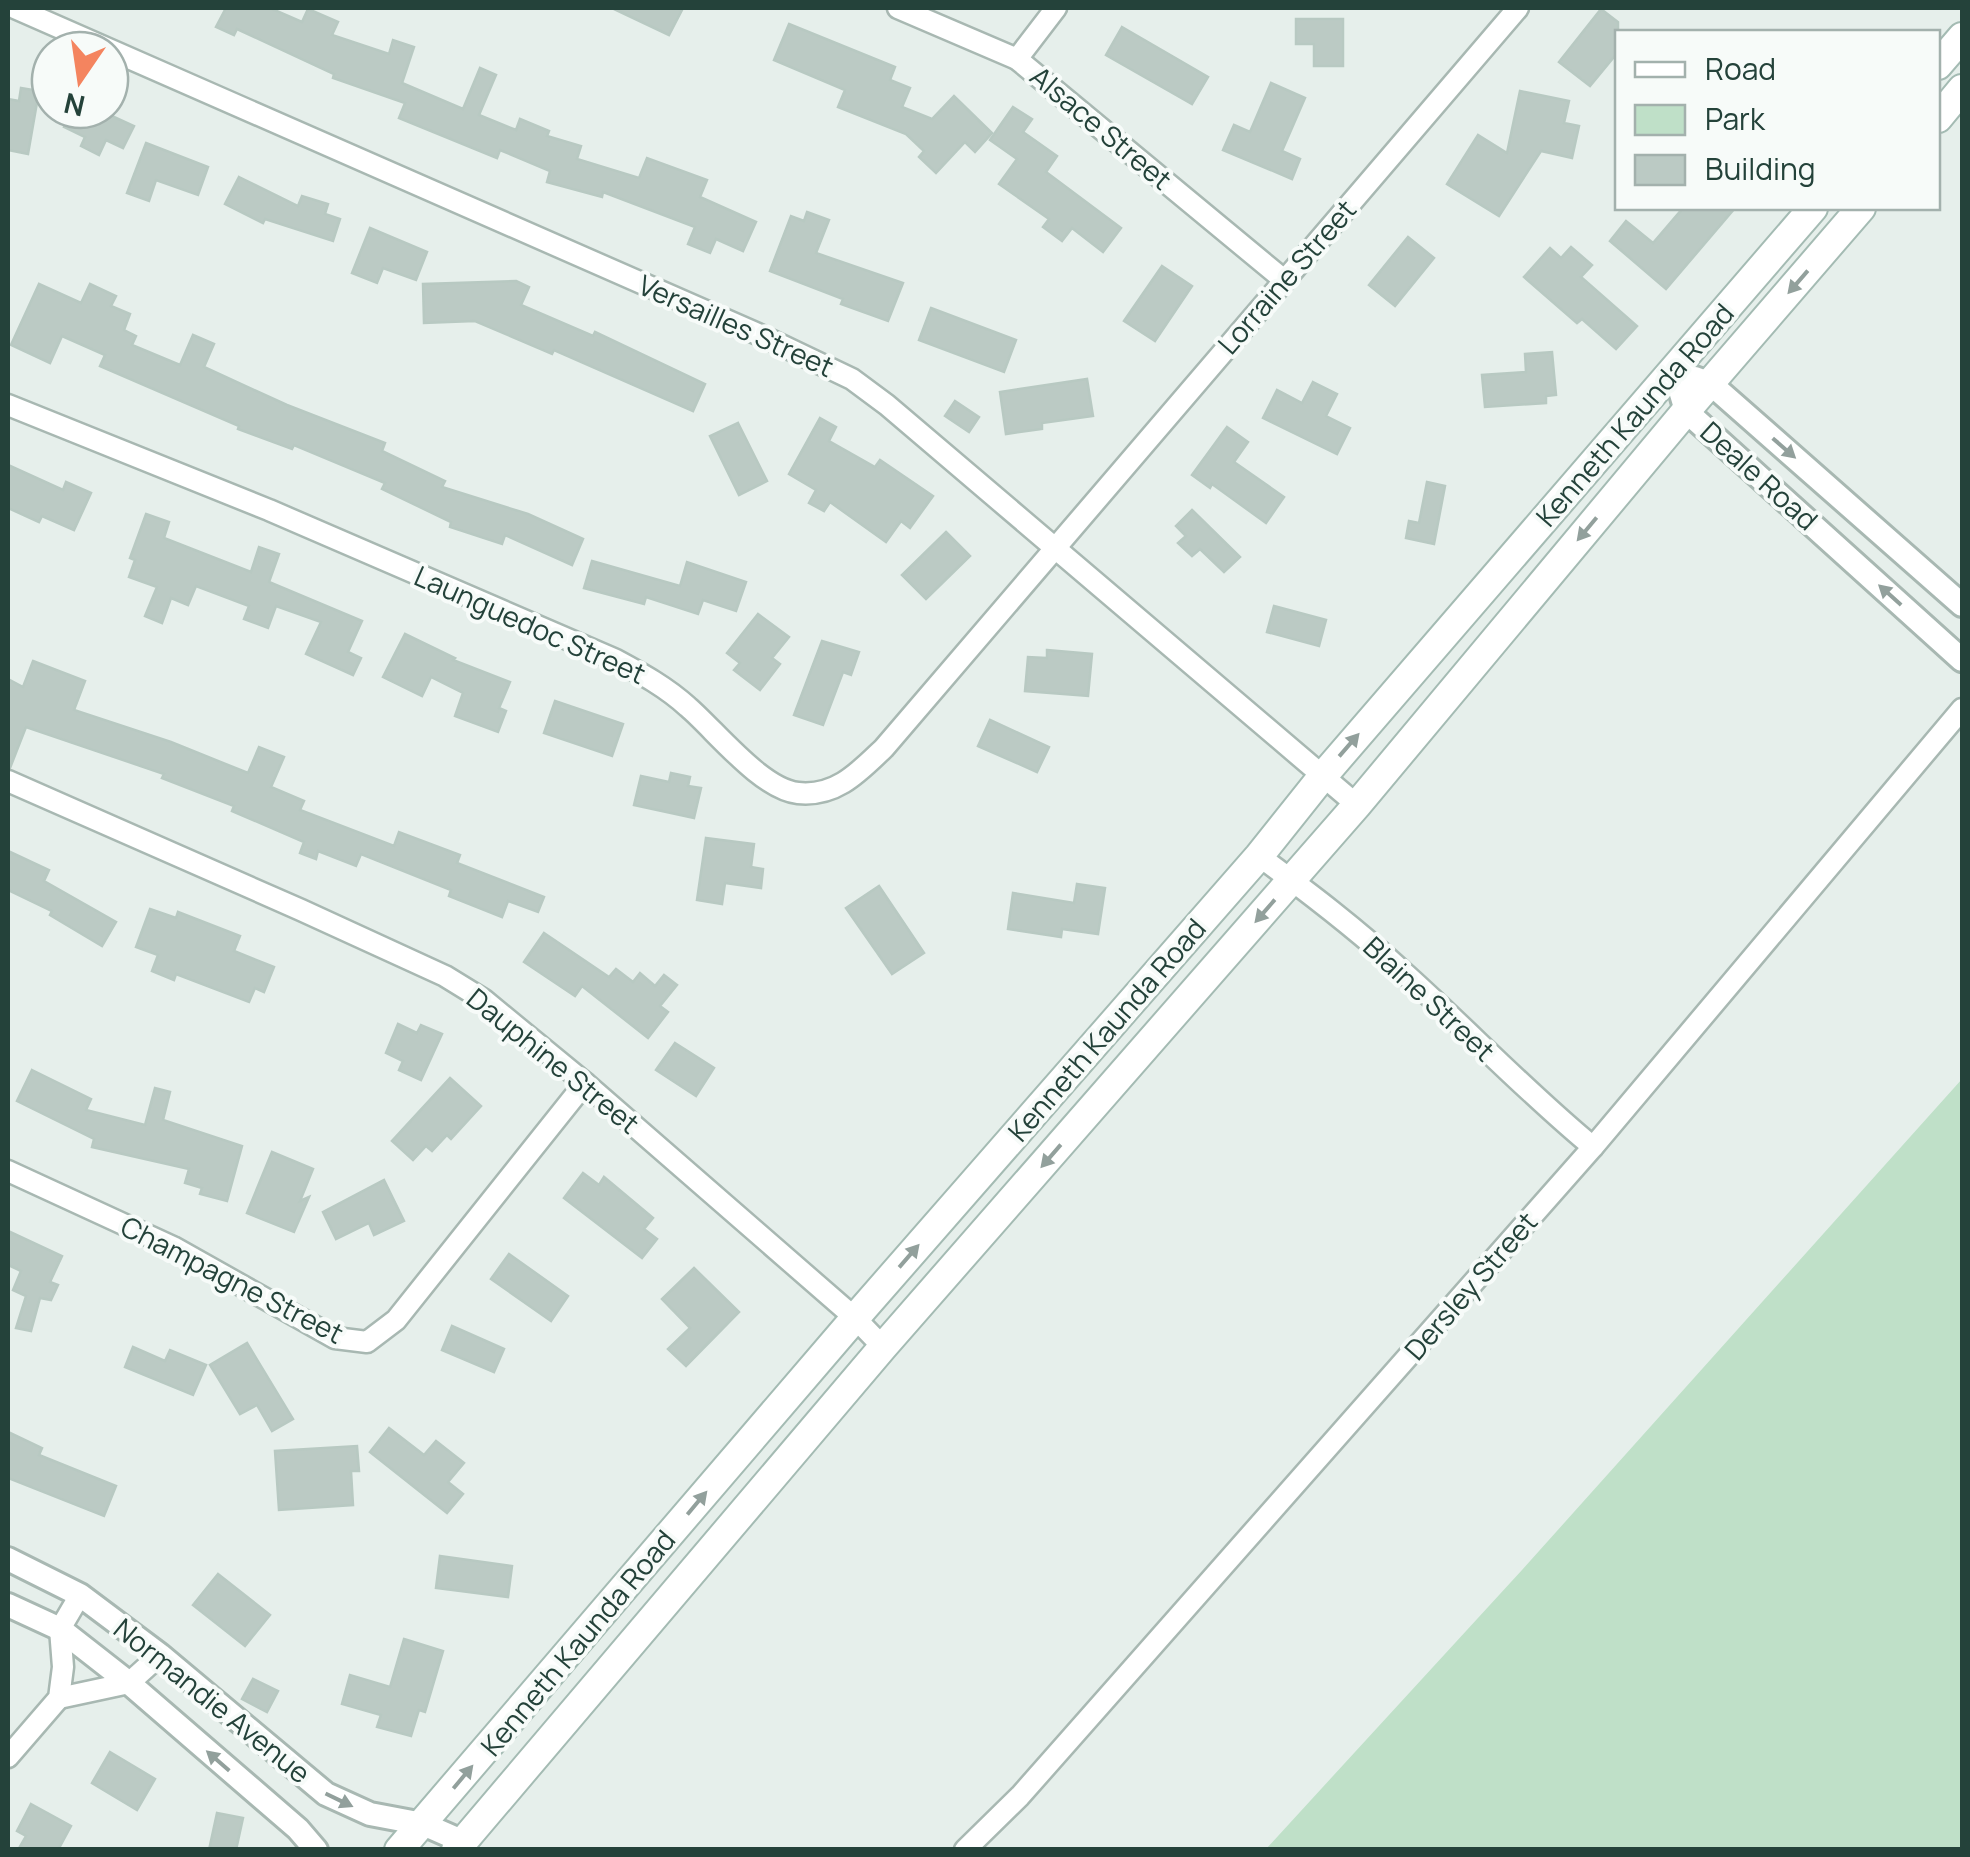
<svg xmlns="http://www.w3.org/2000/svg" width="1970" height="1857" font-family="Manrope,sans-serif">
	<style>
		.green { fill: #bfe0c8 }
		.building { fill: #bbcac4; stroke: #b8c9c2; stroke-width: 2.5 }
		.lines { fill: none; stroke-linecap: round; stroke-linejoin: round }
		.minor-casing { stroke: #a8b8b2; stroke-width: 25 }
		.tertiary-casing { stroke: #a8b8b2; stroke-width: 28 }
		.secondary-casing { stroke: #a4bbb3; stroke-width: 32 }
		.minor { stroke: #fff; stroke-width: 20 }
		.tertiary { stroke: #fff; stroke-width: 22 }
		.secondary { stroke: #fff; stroke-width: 28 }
		.oneway { fill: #92a09c }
		.labels { text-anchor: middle; stroke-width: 8; stroke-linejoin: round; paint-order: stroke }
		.street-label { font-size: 28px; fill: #24423a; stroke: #f7fbf9 }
	</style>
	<rect width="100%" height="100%" fill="#e6efeb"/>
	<!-- green -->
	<polygon class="green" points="1962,1079 1962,1849 1266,1849 1522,1570"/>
	<!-- building -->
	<g class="building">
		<polygon points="226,8 270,8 302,22 308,9 338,22 332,35 389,54 393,40 414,47 402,83 463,109 480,68 496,75 479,115 516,130 520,119 549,131 547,136 581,146 577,159 639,178 647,158 707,180 700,197 756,222 743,251 716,239 710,253 688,244 695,227 603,192 602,197 547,182 550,171 500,150 497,158 399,118 405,103 333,78 334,74 237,29 234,35 216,27"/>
		<polygon points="612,8 683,8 669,35"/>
		<polygon points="1601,9 1618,22 1618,52 1590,86 1559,62"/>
		<polygon points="1296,19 1343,19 1343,66 1314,66 1314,44 1296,44"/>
		<polygon points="789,24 895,67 890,80 910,88 902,107 932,119 954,96 992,133 975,152 965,142 936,173 919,157 924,151 906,134 838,107 845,90 774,60"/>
		<polygon points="1122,27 1208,77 1192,104 1106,55"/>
		<polygon points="1271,83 1305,98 1282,151 1300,159 1292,179 1223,150 1234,125 1250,132"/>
		<polygon points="21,88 39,91 28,154 8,150 8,99 19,101"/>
		<polygon points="1520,91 1569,101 1564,123 1579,126 1572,158 1541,151 1499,216 1447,184 1478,135 1507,153"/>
		<polygon points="1013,107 1032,119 1023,132 1057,156 1046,172 1121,228 1103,252 1072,228 1062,241 1043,227 1049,219 999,184 1017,159 990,140"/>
		<polygon points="72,110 99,110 134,126 123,148 106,140 99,155 81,146 85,137 64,127"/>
		<polygon points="146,143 208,167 198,195 156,180 149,201 127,193"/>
		<polygon points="239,177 298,206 302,196 328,204 325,214 340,219 333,241 265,219 263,223 225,204"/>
		<polygon points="1683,208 1735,208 1666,289 1610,241 1626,221 1653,243"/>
		<polygon points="807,212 829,220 816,253 903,283 888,321 841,304 843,299 770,271 791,216 804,221"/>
		<polygon points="370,228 427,252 416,280 383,268 377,283 352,273"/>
		<polygon points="1408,237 1434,258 1395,306 1369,285"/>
		<polygon points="1571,247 1592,265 1581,277 1637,326 1616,349 1582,319 1577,323 1524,277 1550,248 1561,258"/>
		<polygon points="1162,266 1192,286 1155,341 1124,321"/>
		<polygon points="516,281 529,287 521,305 593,336 595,332 705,384 693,411 554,350 552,354 475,321 424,323 423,284"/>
		<polygon points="39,284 81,303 90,284 116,296 111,306 130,314 124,330 136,336 132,345 180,365 193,335 214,344 204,367 287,405 385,443 382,451 445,481 442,487 528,514 583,539 572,565 505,535 502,544 450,527 451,522 382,489 385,483 294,445 292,449 238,429 239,426 100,366 105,355 62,336 50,363 11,345"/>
		<polygon points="931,308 1016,340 1004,372 919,340"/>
		<polygon points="1552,352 1556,395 1546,396 1546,403 1485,407 1482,375 1526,372 1525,354"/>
		<polygon points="1087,379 1093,416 1042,423 1042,429 1006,434 1000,392"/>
		<polygon points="1313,382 1337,394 1326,416 1350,428 1337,454 1263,418 1277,390 1302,403"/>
		<polygon points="955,401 979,417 969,432 945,416"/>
		<polygon points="820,418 836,427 829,441 875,467 880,460 933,496 910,528 901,521 886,542 830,502 824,511 809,503 816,490 789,474"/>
		<polygon points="738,423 767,481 739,495 710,436"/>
		<polygon points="1227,427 1248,442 1234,462 1284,497 1266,523 1212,484 1210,488 1192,475"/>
		<polygon points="8,465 63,490 66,482 91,493 74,530 42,516 39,522 8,508"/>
		<polygon points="1427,482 1445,486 1434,544 1406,538 1409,521 1419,523"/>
		<polygon points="1192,510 1240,557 1224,572 1200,549 1192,556 1178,543 1186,536 1176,526"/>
		<polygon points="146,514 169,522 164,538 251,572 259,547 279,554 269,582 362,621 348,652 361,658 353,675 306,654 321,622 276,606 268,628 244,619 249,606 196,586 188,605 171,598 162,623 145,616 157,587 129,577 135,560 130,558"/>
		<polygon points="946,532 970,556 926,599 902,575"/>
		<polygon points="592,561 680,586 687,562 746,582 736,611 703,600 698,614 646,597 644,604 584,588"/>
		<polygon points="1274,606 1326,620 1319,646 1267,632"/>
		<polygon points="758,614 789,637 772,658 780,664 760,690 734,670 740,663 727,653"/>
		<polygon points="405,634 455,658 453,660 510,682 499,708 506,711 498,732 455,716 463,693 431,677 422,696 383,677"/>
		<polygon points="822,641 859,652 851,675 843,672 823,725 794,715"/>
		<polygon points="1047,650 1092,654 1088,696 1025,691 1028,657 1047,658"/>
		<polygon points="33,661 85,681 74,710 171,742 248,773 259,747 284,757 271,787 304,801 300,810 394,846 399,832 460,855 457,863 544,897 538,912 508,901 502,917 449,896 451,890 361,854 356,866 318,851 316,859 300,853 304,842 232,811 234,806 162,778 164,774 26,727 10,768 8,767 8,679 23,687"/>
		<polygon points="555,701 623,724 612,756 544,733"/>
		<polygon points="990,720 1049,747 1037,772 978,746"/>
		<polygon points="671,773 690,777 688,786 701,788 694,818 634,805 641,776 669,782"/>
		<polygon points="706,838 754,844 751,867 763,869 761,888 725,883 722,904 697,900"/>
		<polygon points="8,851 49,870 44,881 116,922 102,946 50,915 52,911 8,890"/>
		<polygon points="1077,884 1105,888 1098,934 1062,929 1061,937 1008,929 1013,893 1074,903"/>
		<polygon points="879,886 924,953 892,974 846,908"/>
		<polygon points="150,909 176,918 178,912 240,936 234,951 274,967 264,992 255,988 249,1002 176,974 174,980 152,971 158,955 136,947"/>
		<polygon points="544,933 609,977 616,969 633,982 640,973 655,986 664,975 677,985 660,1006 668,1012 648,1038 582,986 575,996 524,962"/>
		<polygon points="398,1024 417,1033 421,1025 442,1034 421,1080 399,1070 403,1061 386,1053"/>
		<polygon points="675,1043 714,1068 696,1096 656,1070"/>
		<polygon points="32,1070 91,1099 86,1110 145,1125 155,1088 170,1092 163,1120 242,1146 227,1201 200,1194 202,1188 185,1183 189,1169 92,1147 94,1139 17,1101"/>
		<polygon points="450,1078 481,1106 451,1139 447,1135 432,1151 426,1146 413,1160 392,1141"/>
		<polygon points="272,1152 313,1169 300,1201 309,1197 294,1232 247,1213"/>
		<polygon points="583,1173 599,1185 604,1177 653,1218 644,1229 657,1239 642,1258 564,1198"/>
		<polygon points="384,1180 404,1221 374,1235 369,1223 336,1239 323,1212"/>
		<polygon points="8,1231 62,1256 50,1282 58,1285 51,1300 40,1298 31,1331 16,1328 26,1296 13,1290 21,1271 8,1265"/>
		<polygon points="509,1254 568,1296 551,1321 491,1279"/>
		<polygon points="694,1268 739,1312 686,1366 668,1349 690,1328 662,1299"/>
		<polygon points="452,1326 504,1349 494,1372 442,1350"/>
		<polygon points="247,1343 293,1419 272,1431 257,1405 240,1414 210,1365"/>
		<polygon points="133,1347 165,1361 170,1350 206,1365 193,1395 125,1367"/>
		<polygon points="389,1428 424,1455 436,1441 464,1463 448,1482 463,1494 447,1513 370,1452"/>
		<polygon points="8,1432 42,1448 39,1455 116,1486 104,1516 8,1478"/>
		<polygon points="357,1446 359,1471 351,1471 353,1505 279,1510 275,1451"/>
		<polygon points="440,1556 512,1566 508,1597 436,1588"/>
		<polygon points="218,1574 270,1615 245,1646 193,1605"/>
		<polygon points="404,1639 443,1651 425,1712 419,1710 411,1736 377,1727 381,1715 342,1704 350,1675 390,1687"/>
		<polygon points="253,1679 278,1691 267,1712 242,1699"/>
		<polygon points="110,1752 155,1779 137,1810 92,1783"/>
		<polygon points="31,1804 71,1826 58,1850 18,1850 26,1836 17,1831"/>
		<polygon points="217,1813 243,1818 236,1850 209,1850"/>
	</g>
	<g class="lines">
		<defs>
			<g id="minor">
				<polyline points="15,8 760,335 852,379 887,405 1357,805"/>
				<polyline points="898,8 1017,59 1284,280"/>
				<polyline points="1017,59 1056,8"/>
				<path d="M8 405 269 510 616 660C642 674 666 687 688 707 715 730 761 789 798 793 836 797 859 772 884 748L1518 8"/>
				<polyline points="8,781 301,910 445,976 484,1000 585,1083 855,1318 883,1347"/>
				<path d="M1259 856C1308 892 1357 929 1402 971 1467 1029 1526 1092 1593 1147"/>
				<polyline points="8,1171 173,1247 335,1338 367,1342 396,1320 585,1083"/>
				<polyline points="59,1698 129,1683 160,1655"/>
				<polyline points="8,1757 59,1698 63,1667 60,1629 80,1595"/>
				<polyline points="965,1850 1020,1796 1593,1147 1962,709"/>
			</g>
			<g id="tertiary">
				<polyline points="1674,370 1686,411 1962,660"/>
				<polyline points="1695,378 1711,384 1962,605"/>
				<polyline points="8,1559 80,1595 160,1655 326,1794 370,1814 423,1824 464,1842"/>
				<polyline points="8,1605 60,1629 129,1683 298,1829 316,1850"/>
			</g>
			<g id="secondary">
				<polyline points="1938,65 1962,37"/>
				<polyline points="1938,118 1962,89"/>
				<polyline points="399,1850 855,1318 1259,856 1322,777 1813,208"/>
				<polyline points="456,1850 883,1347 1357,805 1686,411 1861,208"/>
			</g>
		</defs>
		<!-- minor casing -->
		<use href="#minor" class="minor-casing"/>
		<!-- tertiary casing -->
		<use href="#tertiary" class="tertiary-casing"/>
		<!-- secondary casing -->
		<use href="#secondary" class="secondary-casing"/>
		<!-- minor -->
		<use href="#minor" class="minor"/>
		<!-- tertiary -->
		<use href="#tertiary" class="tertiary"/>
		<!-- secondary -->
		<use href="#secondary" class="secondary"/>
	</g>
	<!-- one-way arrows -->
	<defs><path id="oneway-solid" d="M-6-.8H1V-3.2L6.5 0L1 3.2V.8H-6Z" transform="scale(2.5)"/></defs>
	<g class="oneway">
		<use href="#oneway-solid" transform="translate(1798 282) rotate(131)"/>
		<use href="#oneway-solid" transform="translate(1784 448) rotate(41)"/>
		<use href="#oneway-solid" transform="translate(1587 529) rotate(130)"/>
		<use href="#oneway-solid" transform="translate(1890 595) rotate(-138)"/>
		<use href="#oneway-solid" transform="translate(1349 745) rotate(-49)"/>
		<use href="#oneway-solid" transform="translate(1265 911) rotate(131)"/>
		<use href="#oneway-solid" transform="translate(1051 1156) rotate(131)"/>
		<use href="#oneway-solid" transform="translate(909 1256) rotate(-49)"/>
		<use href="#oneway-solid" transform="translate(697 1503) rotate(-50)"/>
		<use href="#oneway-solid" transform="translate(218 1761) rotate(-139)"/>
		<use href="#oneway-solid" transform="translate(463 1777) rotate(-50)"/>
		<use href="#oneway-solid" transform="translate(339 1800) rotate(26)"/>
	</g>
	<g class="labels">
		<!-- street labels -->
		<g class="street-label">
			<text transform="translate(1101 128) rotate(40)" y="10">Alsace Street</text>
			<text transform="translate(1287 277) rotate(-49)" y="10">Lorraine Street</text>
			<text transform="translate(736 326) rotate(24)" y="10">Versailles Street</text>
			<text transform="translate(1635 415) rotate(-49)" y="10">Kenneth Kaunda Road</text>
			<text transform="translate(1759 476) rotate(42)" y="10">Deale Road</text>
			<text transform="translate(530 625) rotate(24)" y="10">Launguedoc Street</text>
			<text transform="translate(1429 999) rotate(43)" y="10">Blaine Street</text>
			<text transform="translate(1107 1030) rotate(-49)" y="10">Kenneth Kaunda Road</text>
			<text transform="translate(553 1061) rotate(39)" y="10">Dauphine Street</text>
			<text transform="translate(232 1280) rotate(27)" y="10">Champagne Street</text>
			<text transform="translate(1471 1286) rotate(-49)" y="10">Dersley Street</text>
			<text transform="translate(578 1643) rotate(-50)" y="10">Kenneth Kaunda Road</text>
			<text transform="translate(212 1701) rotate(39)" y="10">Normandie Avenue</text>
		</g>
	</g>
	<!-- border -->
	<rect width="1970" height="1857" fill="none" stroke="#24423a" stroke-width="20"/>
	<!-- legend -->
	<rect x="1615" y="30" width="325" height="180" fill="#f7fbf9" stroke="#a3b1ad" stroke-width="2.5"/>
	<rect x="1635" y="62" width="50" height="15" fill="#ffffff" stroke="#a3b1ad" stroke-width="2.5"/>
	<text x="1705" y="80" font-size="30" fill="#24423a">Road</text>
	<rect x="1635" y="105" width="50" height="30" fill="#bfe0c8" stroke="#a3b1ad" stroke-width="2.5"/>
	<text x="1705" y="130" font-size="30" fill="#24423a">Park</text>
	<rect x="1635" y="155" width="50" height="30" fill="#bbcac4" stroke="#a3b1ad" stroke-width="2.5"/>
	<text x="1705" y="180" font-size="30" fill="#24423a">Building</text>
	<!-- north arrow -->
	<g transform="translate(80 80) rotate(193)"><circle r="48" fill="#f7fbf9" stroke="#a3b1ad" stroke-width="2.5"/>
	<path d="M0-8L18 38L0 25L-18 38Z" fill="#f4845f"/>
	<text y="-15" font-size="28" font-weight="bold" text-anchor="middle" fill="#24423a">N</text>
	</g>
</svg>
